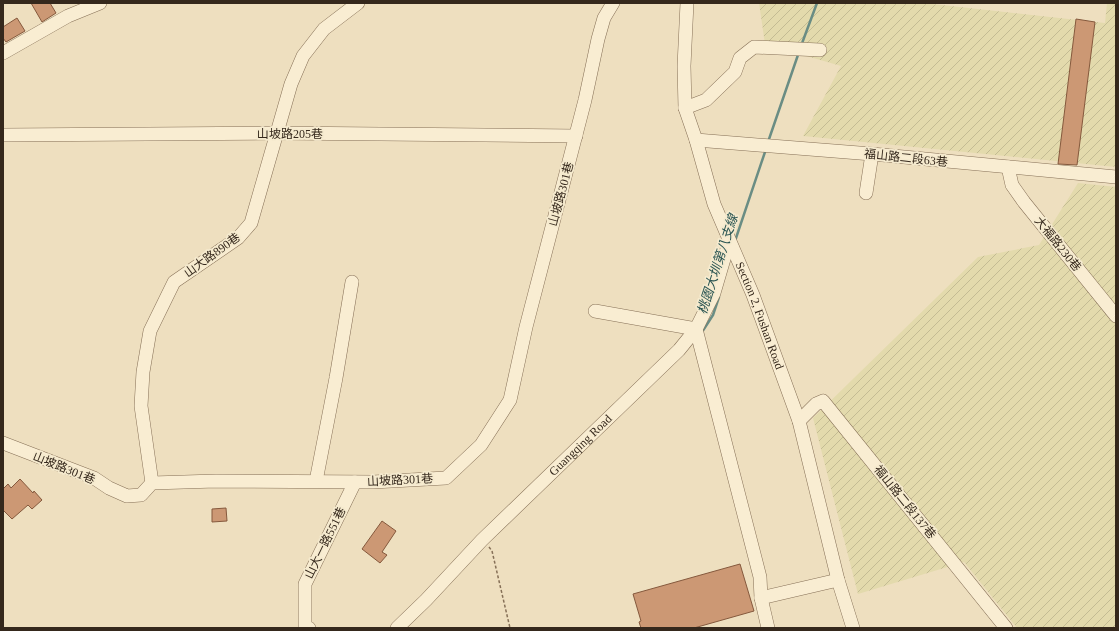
<svg xmlns="http://www.w3.org/2000/svg" width="1119" height="631" font-family="'Times New Roman','Noto Sans TC',serif">
	<style>
		.farmland { fill: url(#farmland-furrows) }
		.lines { fill: none; stroke-linecap: round; stroke-linejoin: round }
		.stream { stroke: #6a8d84; stroke-width: 2.5 }
		.building { fill: #cc9874; stroke: #85593d }
		.minor-casing { stroke: #867057; stroke-width: 14 }
		.path { stroke: #867057; stroke-width: 1.5; stroke-dasharray: 3 2; stroke-linecap: butt }
		.minor { stroke: #f9edd2; stroke-width: 13 }
		.labels { text-anchor: middle; stroke-width: 3.5; stroke-linejoin: round; paint-order: stroke }
		.street-label { font-size: 12px; fill: #35281c; stroke: #f5eace }
		.water-label { font-size: 13px; font-style: italic; fill: #2b5552; stroke: #f5eace }
	</style>
	<defs>
		<pattern id="farmland-furrows" width="10" height="10" patternUnits="userSpaceOnUse"><rect width="10" height="10" fill="#e3daac"/><path d="M-1 1l2-2M0 10L10 0M9 11l2-2" fill="none" stroke="#c3bb93"/></pattern>
	</defs>
	<rect width="100%" height="100%" fill="#eedfbf"/>
	<!-- farmland -->
	<g class="farmland">
		<polygon points="759,3 924,3 1105,23 1107,3 1116,3 1116,167 803,136 841,66 765,44"/>
		<polygon points="1078,183 1116,187 1116,628 1017,628 964,562 858,594 813,418 978,257 1039,245"/>
	</g>
	<g class="lines">
		<!-- stream -->
		<g class="stream">
			<polyline points="801,46 817,3"/>
			<polyline points="768,142 799,52"/>
			<polyline points="735,241 766,149"/>
			<polyline points="702,332 713,315 719,297"/>
		</g>
	</g>
	<!-- building -->
	<g class="building">
		<polygon points="31,3 50,3 56,13 42,22"/>
		<polygon points="17,18 25,31 6,42 3,38 3,27"/>
		<polygon points="1076,19 1095,22 1077,165 1058,164"/>
		<polygon points="20,479 33,493 34,491 42,500 32,509 28,505 12,519 3,510 3,489 8,484 11,488"/>
		<polygon points="226,508 227,521 212,522 212,509"/>
		<polygon points="382,521 396,531 382,552 387,555 380,563 362,549"/>
		<polygon points="740,564 754,611 694,628 641,628 639,622 641,621 633,594"/>
	</g>
	<g class="lines">
		<defs>
			<g id="minor">
				<path id="s1" d="M687 3 684 66 685 108 696 140 714 204 753 295 799 421 838 580 853 628"/>
				<polyline points="3,53 68,16 100,3"/>
				<polyline points="685,108 706,100 735,72 740,58 754,47 820,50"/>
				<polyline points="3,135 278,133 576,136"/>
				<polyline points="696,140 872,154 1116,177"/>
				<polyline points="1008,167 1012,185 1024,202 1116,316"/>
				<polyline points="866,193 872,154"/>
				<polyline points="595,311 696,329 760,577 761,598 768,628"/>
				<polyline points="799,421 816,404 823,401 1006,628"/>
				<polyline points="3,443 94,478 109,488 127,496 141,495 152,483 216,481 373,482 446,478 481,445 510,400 526,327 585,100 598,39 604,18 613,3"/>
				<polyline points="316,481 336,378 352,282"/>
				<polyline points="152,483 141,406 143,372 150,331 174,282 238,238 251,223 291,84 303,56 324,29 358,3"/>
				<polyline points="761,598 838,580"/>
				<polyline points="309,628 305,627 305,584 355,482"/>
				<path id="s2" d="M397 628 426 600 482 540 679 350 696 329 714 293 729 242"/>
			</g>
		</defs>
		<!-- minor casing -->
		<use href="#minor" class="minor-casing"/>
		<!-- path -->
		<polyline class="path" points="489,547 492,551 510,628"/>
		<!-- minor -->
		<use href="#minor" class="minor"/>
	</g>
	<g class="labels">
		<!-- street labels -->
		<g class="street-label">
			<text x="290" y="138">山坡路205巷</text>
			<text transform="translate(906 158) rotate(6)" y="4">福山路二段63巷</text>
			<text transform="translate(561 194) rotate(-75)" y="4">山坡路301巷</text>
			<text transform="translate(1058 244) rotate(51)" y="4">大福路230巷</text>
			<text transform="translate(212 255) rotate(-36)" y="4">山大路890巷</text>
			<text dy="4" stroke="none"><textPath href="#s1" startOffset="326">Section 2, Fushan Road</textPath></text>
			<text dy="4" stroke="none"><textPath href="#s2" startOffset="259">Guangqing Road</textPath></text>
			<text transform="translate(64 468) rotate(22)" y="4">山坡路301巷</text>
			<text transform="translate(400 480) rotate(-3)" y="4">山坡路301巷</text>
			<text transform="translate(905 502) rotate(51)" y="4">福山路二段137巷</text>
			<text transform="translate(325 543) rotate(-64)" y="4">山大一路551巷</text>
		</g>
		<!-- water labels -->
		<g class="water-label">
			<text transform="translate(717 264) rotate(-72)" y="5">桃園大圳第八支線</text>
		</g>
	</g>
	<!-- border -->
	<rect width="1119" height="631" fill="none" stroke="#35281c" stroke-width="8"/>
</svg>
